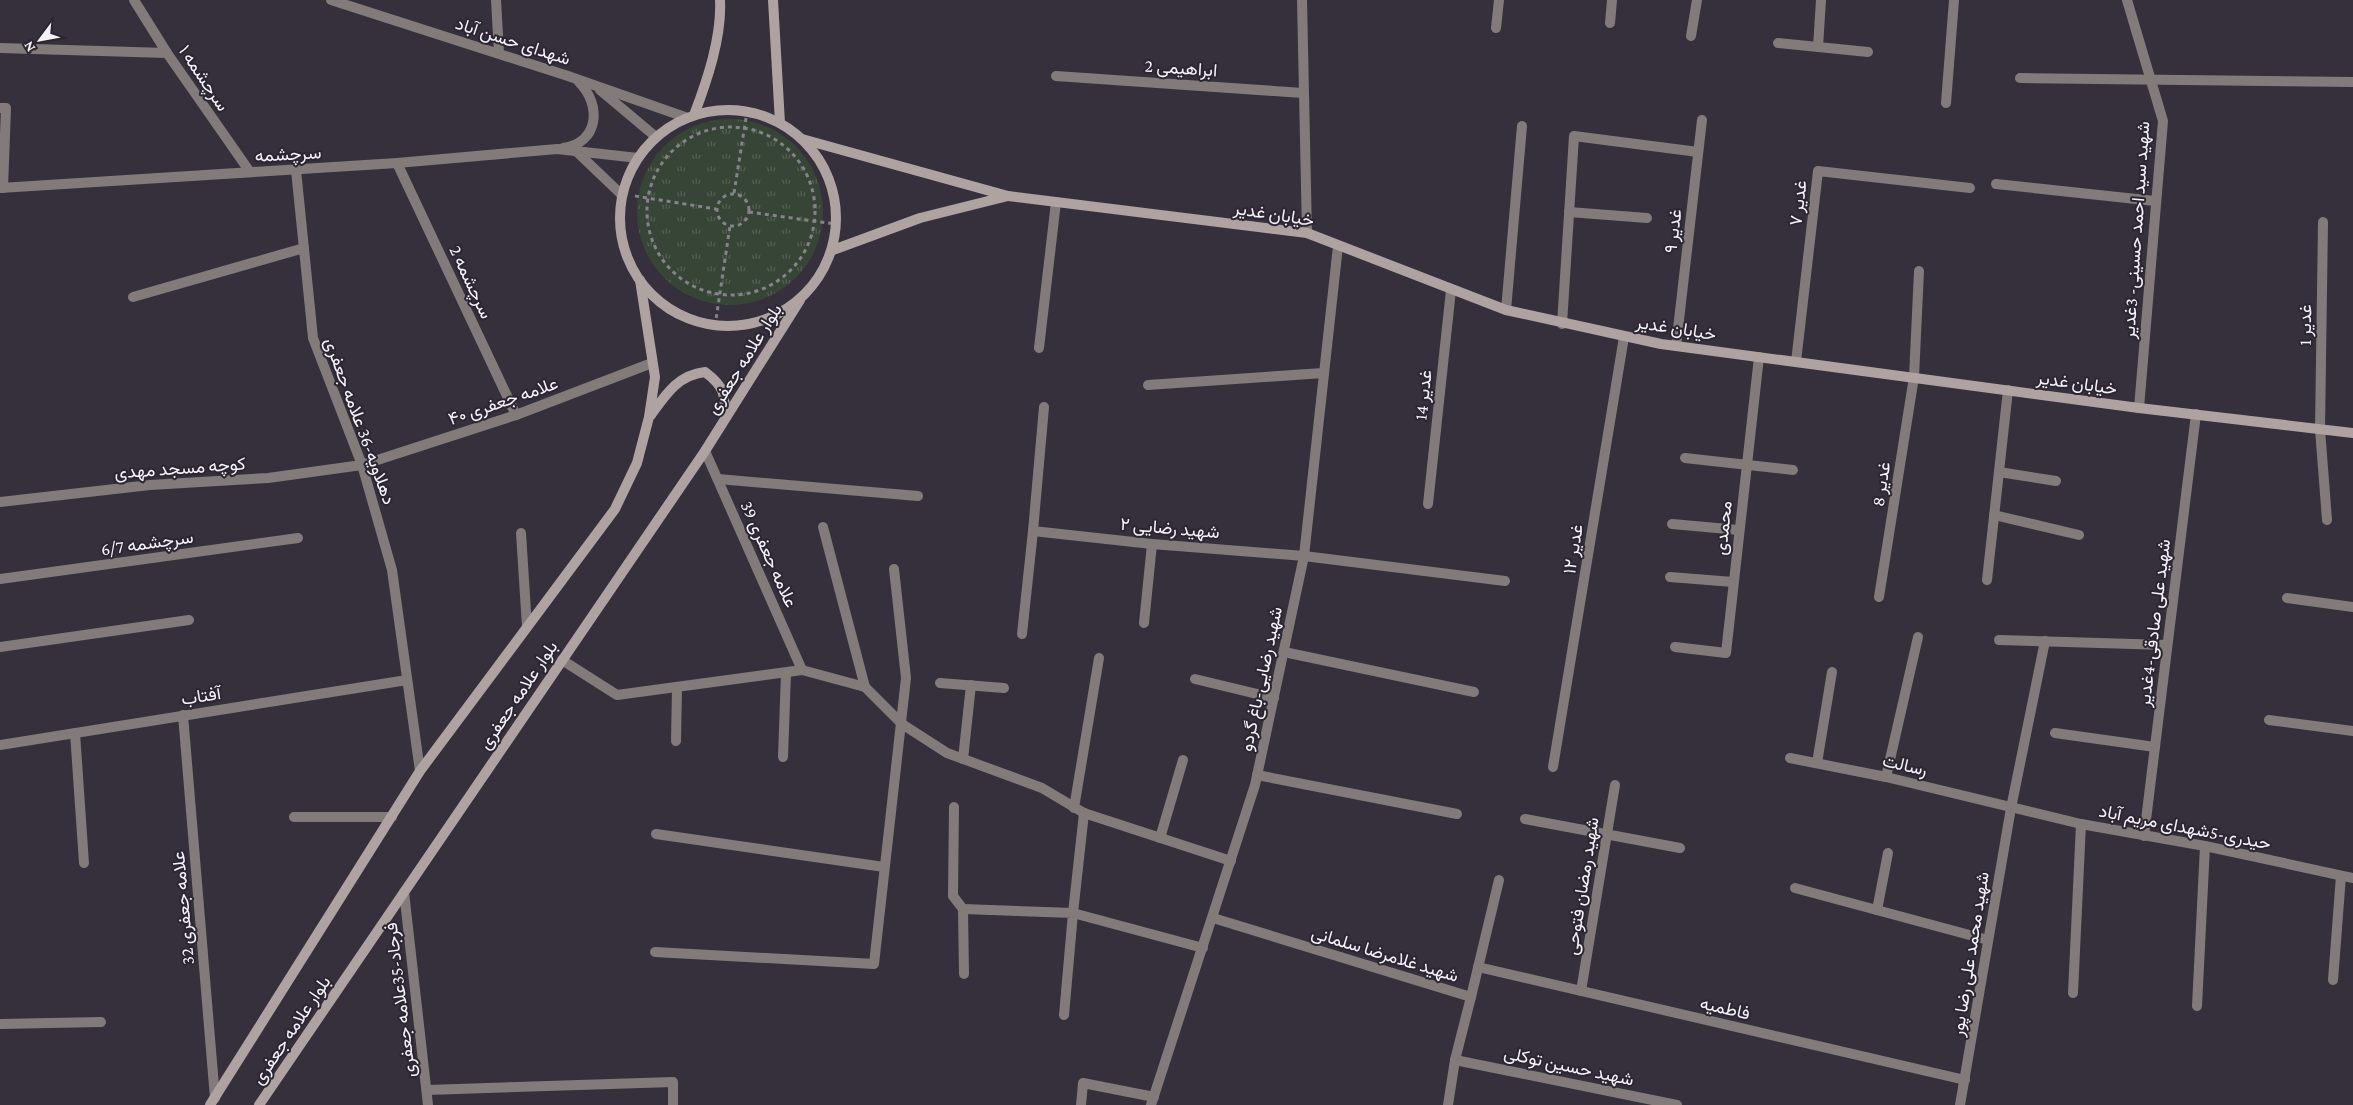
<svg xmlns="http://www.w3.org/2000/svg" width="2353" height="1105" font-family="'Crimson Pro',Vazirmatn,serif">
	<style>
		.grass { fill: url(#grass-tufts) }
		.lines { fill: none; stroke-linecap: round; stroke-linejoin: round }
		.path { stroke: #86828c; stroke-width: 3; stroke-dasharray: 4 4; stroke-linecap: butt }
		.minor { stroke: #827b7a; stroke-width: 10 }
		.tertiary { stroke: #827b7a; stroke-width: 10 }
		.secondary { stroke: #afa3a2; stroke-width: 10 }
		.labels { text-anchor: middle; stroke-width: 4; stroke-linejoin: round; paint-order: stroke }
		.street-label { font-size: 18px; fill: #f5f2fa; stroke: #2b2631 }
	</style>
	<defs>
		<pattern id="grass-tufts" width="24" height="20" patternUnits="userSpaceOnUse" patternTransform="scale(1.25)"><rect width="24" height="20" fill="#374536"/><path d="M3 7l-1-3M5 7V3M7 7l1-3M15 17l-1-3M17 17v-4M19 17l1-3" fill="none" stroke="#556054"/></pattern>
	</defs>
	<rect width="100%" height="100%" fill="#35303c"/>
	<!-- grass -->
	<circle class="grass" cx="730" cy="212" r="93"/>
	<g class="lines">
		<!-- path -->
		<g class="path">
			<circle cx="731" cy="211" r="84"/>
			<polyline points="734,193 747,112"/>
			<circle cx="733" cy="210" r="16"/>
			<polyline points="635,196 716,209"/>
			<polyline points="749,212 835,224"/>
			<polyline points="715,326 730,226"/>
		</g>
		<!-- minor -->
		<g class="minor">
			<polyline points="134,0 167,53 250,172"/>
			<polyline points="496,0 499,53"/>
			<polyline points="1302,0 1307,233"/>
			<polyline points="2127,0 2163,121 2139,408"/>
			<polyline points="1610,23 1612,0"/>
			<polyline points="1496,28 1499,0"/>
			<polyline points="1691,36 1697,0"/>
			<polyline points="1778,43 1868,52"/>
			<polyline points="1818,47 1821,0"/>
			<polyline points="0,48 167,53"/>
			<polyline points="1056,76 1303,93"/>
			<polyline points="2020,78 2353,82"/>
			<polyline points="1946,103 1954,0"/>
			<polyline points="0,108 6,108 3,188"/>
			<polyline points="397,163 516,415"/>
			<polyline points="296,170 313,338 362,465 392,570 420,771"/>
			<polyline points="1996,184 2155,201"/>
			<polyline points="1569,212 1647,218"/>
			<polyline points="2323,222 2320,429 2327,520"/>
			<polyline points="133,297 304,248"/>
			<polyline points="1506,310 1522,126"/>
			<polyline points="1562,324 1574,136 1698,152"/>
			<polyline points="1676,346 1702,120"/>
			<polyline points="1039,348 1056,202"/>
			<polyline points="1796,362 1818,171 1970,188"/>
			<polyline points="1148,385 1323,373"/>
			<polyline points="1044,407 1033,531 1152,544 1304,556 1505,581"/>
			<polyline points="705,451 802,670"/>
			<polyline points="1685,458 1793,470"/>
			<polyline points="1999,472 2056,481"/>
			<polyline points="718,479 918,496"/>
			<polyline points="0,502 150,485 268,478 362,465 516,415 652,363"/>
			<polyline points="1428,504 1451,290"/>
			<polyline points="1994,515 2079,535"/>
			<polyline points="1672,524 1739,530"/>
			<polyline points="823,527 865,687"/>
			<polyline points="521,533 527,627"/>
			<polyline points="1670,577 1733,582"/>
			<polyline points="0,579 298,538"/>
			<polyline points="1987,580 2008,390"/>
			<polyline points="1879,597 1914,377 1919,271"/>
			<polyline points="2287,598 2353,607"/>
			<polyline points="1144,623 1152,544"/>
			<polyline points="1022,634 1033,531"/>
			<polyline points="1999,640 2167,645"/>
			<polyline points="0,647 189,620"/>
			<polyline points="1675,647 1726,653 1759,357"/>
			<polyline points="1284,652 1474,692"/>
			<polyline points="562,660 617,695 802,670 865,687 902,724 947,753 1042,788 1084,813 1231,861"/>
			<polyline points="1195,679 1274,698"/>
			<polyline points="940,683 1004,688"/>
			<polyline points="183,715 215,1098"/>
			<polyline points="2269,720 2353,731"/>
			<polyline points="75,733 84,863"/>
			<polyline points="2055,733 2155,747"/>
			<polyline points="676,741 677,687"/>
			<polyline points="0,745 407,680"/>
			<polyline points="783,757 786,673"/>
			<polyline points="1790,758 1886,777 2081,824 2205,846 2353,878"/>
			<polyline points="963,759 971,685"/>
			<polyline points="1817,763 1832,672"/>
			<polyline points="1553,767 1624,337"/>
			<polyline points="1257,775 1457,814"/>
			<polyline points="1886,777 1918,637"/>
			<polyline points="954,807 953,896 963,909 964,974"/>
			<polyline points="1074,808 1099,658"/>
			<polyline points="1084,813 1073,913 1203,948"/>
			<polyline points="294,817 392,817"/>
			<polyline points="1525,819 1680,848"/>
			<polyline points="656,834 884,867"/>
			<polyline points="2144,836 2196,414"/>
			<polyline points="1160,838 1183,760"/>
			<polyline points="1795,888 1988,940"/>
			<polyline points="404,892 428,1105"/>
			<polyline points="963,909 1073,913 1064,1015"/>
			<polyline points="1877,910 1888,853"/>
			<polyline points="1213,918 1471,997 1455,1060 1448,1105"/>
			<polyline points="655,952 874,964 906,678 894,569"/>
			<polyline points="1478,967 1965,1080"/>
			<polyline points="2333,980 2341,876"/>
			<polyline points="1581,991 1615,785"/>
			<polyline points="2073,993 2081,824"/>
			<polyline points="1471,997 1499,880"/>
			<polyline points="2197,1006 2205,846"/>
			<polyline points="0,1024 101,1022"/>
			<polyline points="1455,1060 1677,1105"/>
			<polyline points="427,1090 673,1082 673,1105"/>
			<polyline points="1081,1105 1083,1083 1154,1097"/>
			<polyline points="1151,1105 1255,785 1304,556 1338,246"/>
			<polyline points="1960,1105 2011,808 2045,641"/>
		</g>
		<!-- tertiary -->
		<g class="tertiary">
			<polyline points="331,0 568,76 685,117"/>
			<polyline points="600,90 656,137"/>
			<path d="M563 148C599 143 602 105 579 82"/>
			<polyline points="578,153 622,195"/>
			<polyline points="0,188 397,163 557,149 638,158"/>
		</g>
		<!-- secondary -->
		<g class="secondary">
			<polyline points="773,0 780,123"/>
			<circle cx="728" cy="218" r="108"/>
			<path d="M694 115C707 81 722 37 720 0"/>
			<polyline points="802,139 1008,196 920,218 833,250"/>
			<polyline points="1008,196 1307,233 1506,310 1661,344 2139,408 2353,433"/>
			<path d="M651 415C666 394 678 375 705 372 725 387 725 394 725 418"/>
			<polyline points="210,1105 420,771 615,509 637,463 649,417 655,377 640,280"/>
			<polyline points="259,1105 705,451 800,300"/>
		</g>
	</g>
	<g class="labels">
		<!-- street labels -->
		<g class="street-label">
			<text transform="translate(513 41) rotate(18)" y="6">شهدای حسن آباد</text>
			<text transform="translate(1181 68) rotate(4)" y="6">ابراهیمی 2</text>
			<text transform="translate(204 78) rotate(56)" y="6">سرچشمه ۱</text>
			<text transform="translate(288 154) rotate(-3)" y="6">سرچشمه</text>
			<text transform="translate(1798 203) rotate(-83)" y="6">غدیر ۷</text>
			<text transform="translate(1274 214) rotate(9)" y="6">خیابان غدیر</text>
			<text transform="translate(2136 230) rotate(-86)" y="6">شهید سید احمد حسینی- 3غدیر</text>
			<text transform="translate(1673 231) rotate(-83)" y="6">غدیر ۹</text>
			<text transform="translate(471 282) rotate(65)" y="6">سرچشمه 2</text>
			<text transform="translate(2305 325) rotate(-89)" y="6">غدیر 1</text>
			<text transform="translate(1676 328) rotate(9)" y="6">خیابان غدیر</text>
			<text transform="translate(744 359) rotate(-58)" y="6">بلوار علامه جعفری</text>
			<text transform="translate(2077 383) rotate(8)" y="6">خیابان غدیر</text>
			<text transform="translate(1423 395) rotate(-84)" y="6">غدیر 14</text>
			<text transform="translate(503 401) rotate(-19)" y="6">علامه جعفری ۴۰</text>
			<text transform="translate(360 421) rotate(70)" y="6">دهلاویه-36 علامه جعفری</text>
			<text transform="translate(180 468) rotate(-4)" y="6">کوچه مسجد مهدی</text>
			<text transform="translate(1881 484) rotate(-81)" y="6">غدیر 8</text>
			<text transform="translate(1170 528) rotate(5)" y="6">شهید رضایی ۲</text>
			<text transform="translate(1723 528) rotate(-84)" y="6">محمدی</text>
			<text transform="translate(147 543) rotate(-8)" y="6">سرچشمه 6/7</text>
			<text transform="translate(1573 549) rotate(-81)" y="6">غدیر ۱۲</text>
			<text transform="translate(769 554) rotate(66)" y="6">علامه جعفری 39</text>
			<text transform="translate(2154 623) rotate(-83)" y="6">شهید علی صادقی-4غدیر</text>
			<text transform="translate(1261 679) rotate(-78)" y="6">شهید رضایی-باغ گردو</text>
			<text transform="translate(518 695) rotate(-56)" y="6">بلوار علامه جعفری</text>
			<text transform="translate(201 696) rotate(-9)" y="6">آفتاب</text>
			<text transform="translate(1905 765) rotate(13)" y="6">رسالت</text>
			<text transform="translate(2185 827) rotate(11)" y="6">حیدری-5شهدای مریم آباد</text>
			<text transform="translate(1582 886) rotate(-81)" y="6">شهید رمضان فتوحی</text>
			<text transform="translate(183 908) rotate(-95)" y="6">علامه جعفری 32</text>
			<text transform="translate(1385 954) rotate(17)" y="6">شهید غلامرضا سلمانی</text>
			<text transform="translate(1970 954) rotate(-81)" y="6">شهید محمد علی رضا پور</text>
			<text transform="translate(400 1000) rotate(-97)" y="6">فرجاد-35علامه جعفری</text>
			<text transform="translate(1725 1008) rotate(13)" y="6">فاطمیه</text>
			<text transform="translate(291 1030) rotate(-56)" y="6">بلوار علامه جعفری</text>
			<text transform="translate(1569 1066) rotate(12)" y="6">شهید حسین توکلی</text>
		</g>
	</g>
	<!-- north arrow -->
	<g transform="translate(40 40) rotate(238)" stroke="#2b2631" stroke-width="4" paint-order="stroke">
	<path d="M0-4L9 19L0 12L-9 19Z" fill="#f5f2fa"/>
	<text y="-8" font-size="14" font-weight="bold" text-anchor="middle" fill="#f5f2fa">N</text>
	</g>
</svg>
